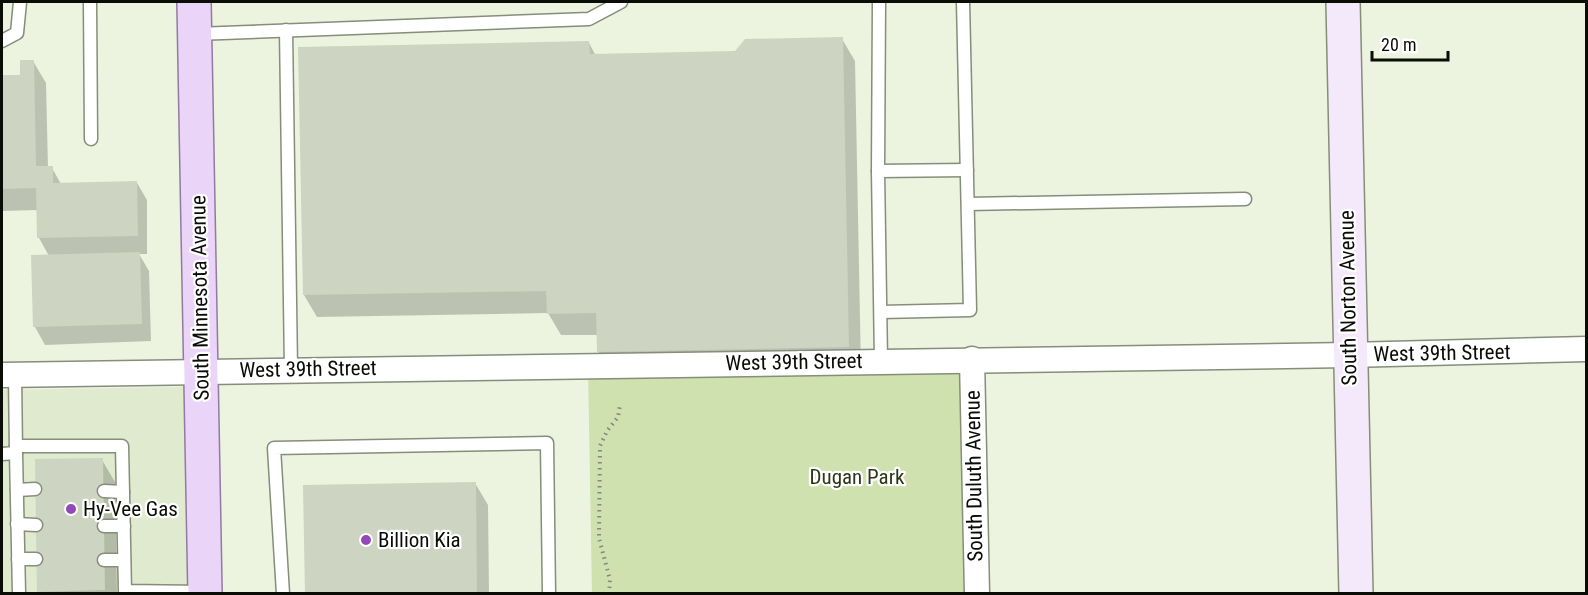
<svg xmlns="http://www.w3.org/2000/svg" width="1588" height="595" font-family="'Roboto Condensed',sans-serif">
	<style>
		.built { fill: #dfeacf }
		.green { fill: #cfe1af }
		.shadow { fill: #0003 }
		.building { fill: #cdd4c1 }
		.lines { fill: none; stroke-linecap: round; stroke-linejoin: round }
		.lane-casing { stroke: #868d7b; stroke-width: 15 }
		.street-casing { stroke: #868d7b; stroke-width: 27 }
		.secondary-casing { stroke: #868d7b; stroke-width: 36 }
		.primary-casing { stroke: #927ba0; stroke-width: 36 }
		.path { stroke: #84897b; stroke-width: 4; stroke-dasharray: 1.5 4.5; stroke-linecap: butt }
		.lane { stroke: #fff; stroke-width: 12 }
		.street { stroke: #fff; stroke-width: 24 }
		.secondary { stroke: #f4e9fb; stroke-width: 33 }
		.primary { stroke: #ead4f8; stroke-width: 33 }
		.poi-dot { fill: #9348ba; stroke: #fff; stroke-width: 2 }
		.labels { text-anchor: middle; stroke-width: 4.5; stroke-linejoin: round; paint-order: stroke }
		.street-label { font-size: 21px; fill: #0a0c06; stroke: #fff }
		.park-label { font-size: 21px; fill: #2c3715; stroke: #fff }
		.poi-label { font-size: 21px; fill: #0a0c06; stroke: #fff; text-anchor: start }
	</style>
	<rect width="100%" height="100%" fill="#ecf3df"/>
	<!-- built -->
	<polygon class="built" points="185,387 188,593 2,593 2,390"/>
	<!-- green -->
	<polygon class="green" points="972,359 977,593 592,593 588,365"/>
	<!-- shadow -->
	<g class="shadow">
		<polygon points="842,39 855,61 861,369 611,374 598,351 598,335 561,335 548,313 317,317 304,295 589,43 596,56 736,53"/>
		<polygon points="33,61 46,83 48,168 52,168 61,184 137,183 147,200 147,254 139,254 149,271 151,341 45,345 35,327 49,256 39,238 38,210 2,211 2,77 22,76"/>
		<polygon points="102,460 115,482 117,594 39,594 38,591"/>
		<polygon points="475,483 488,505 489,594 306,594"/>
	</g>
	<!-- building -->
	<g class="building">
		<polygon points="843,37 849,347 597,352 596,313 547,314 546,291 303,295 298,47 589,41 590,54 735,51 745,39"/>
		<polygon points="20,60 34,60 36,166 53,166 53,183 137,181 138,236 37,238 36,188 2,189 2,75 20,75"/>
		<polygon points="140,252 142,324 33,327 31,255"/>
		<polygon points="103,458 105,590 37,592 35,459"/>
		<polygon points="476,482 477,594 305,594 303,485"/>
	</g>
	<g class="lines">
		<defs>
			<g id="lane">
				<polyline points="90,2 91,139"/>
				<polyline points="879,2 878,171 881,361"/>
				<polyline points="286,30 291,369"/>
				<polyline points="196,34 589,19 621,2"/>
				<polyline points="2,41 17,33 20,2"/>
				<polyline points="878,171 967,170"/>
				<polyline points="968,204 1245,199"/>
				<polyline points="881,312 970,310 963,2"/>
				<polyline points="16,446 122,446 125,591 204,592"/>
				<polyline points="16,453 19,594"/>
				<polyline points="2,454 16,453 15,375"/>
				<polyline points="17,490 35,489"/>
				<polyline points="104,491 123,492"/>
				<polyline points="17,524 36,525"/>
				<polyline points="104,526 124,526"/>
				<polyline points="18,559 36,559"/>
				<polyline points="104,560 124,560"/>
				<polyline points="283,594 274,448 547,443 549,594"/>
			</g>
			<g id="street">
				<polyline points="972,359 977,594"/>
				<polyline points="2,375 1349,355 1586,349"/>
			</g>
			<polyline id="secondary" points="1343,2 1356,594"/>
			<polyline id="primary" points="194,2 205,594"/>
		</defs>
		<!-- lane casing -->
		<use href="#lane" class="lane-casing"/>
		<!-- street casing -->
		<use href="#street" class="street-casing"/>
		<!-- secondary casing -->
		<use href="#secondary" class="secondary-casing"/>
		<!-- primary casing -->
		<use href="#primary" class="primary-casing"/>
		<!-- path -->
		<polyline class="path" points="609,594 610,580 599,538 600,446 607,431 618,417 620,405"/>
		<!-- lane -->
		<use href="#lane" class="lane"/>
		<!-- street -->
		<use href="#street" class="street"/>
		<!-- secondary -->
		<use href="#secondary" class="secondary"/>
		<!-- primary -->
		<use href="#primary" class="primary"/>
	</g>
	<!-- markers -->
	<g class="poi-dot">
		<circle cx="71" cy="509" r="6"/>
		<circle cx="366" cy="540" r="6"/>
	</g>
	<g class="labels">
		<!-- street labels -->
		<g class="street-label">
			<text transform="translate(200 298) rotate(-91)" y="7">South Minnesota Avenue</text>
			<text transform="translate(1348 298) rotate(-91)" y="7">South Norton Avenue</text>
			<text transform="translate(1442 353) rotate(-1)" y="7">West 39th Street</text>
			<text transform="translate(794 362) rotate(-1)" y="7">West 39th Street</text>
			<text transform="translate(308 369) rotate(-1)" y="7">West 39th Street</text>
			<text transform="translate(974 476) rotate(-91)" y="7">South Duluth Avenue</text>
		</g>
		<!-- park labels -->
		<g class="park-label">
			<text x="857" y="484">Dugan Park</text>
		</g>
		<!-- poi labels -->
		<g class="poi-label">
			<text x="83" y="516">Hy-Vee Gas</text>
			<text x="378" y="547">Billion Kia</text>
		</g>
	</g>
	<!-- border -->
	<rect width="1588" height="595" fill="none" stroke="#0a0c06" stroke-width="6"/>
	<!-- scale -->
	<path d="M1372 51v9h76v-9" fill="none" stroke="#0a0c06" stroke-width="3"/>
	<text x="1381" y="51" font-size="18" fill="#0a0c06" stroke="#ffffff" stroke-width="4.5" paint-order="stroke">20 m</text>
</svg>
